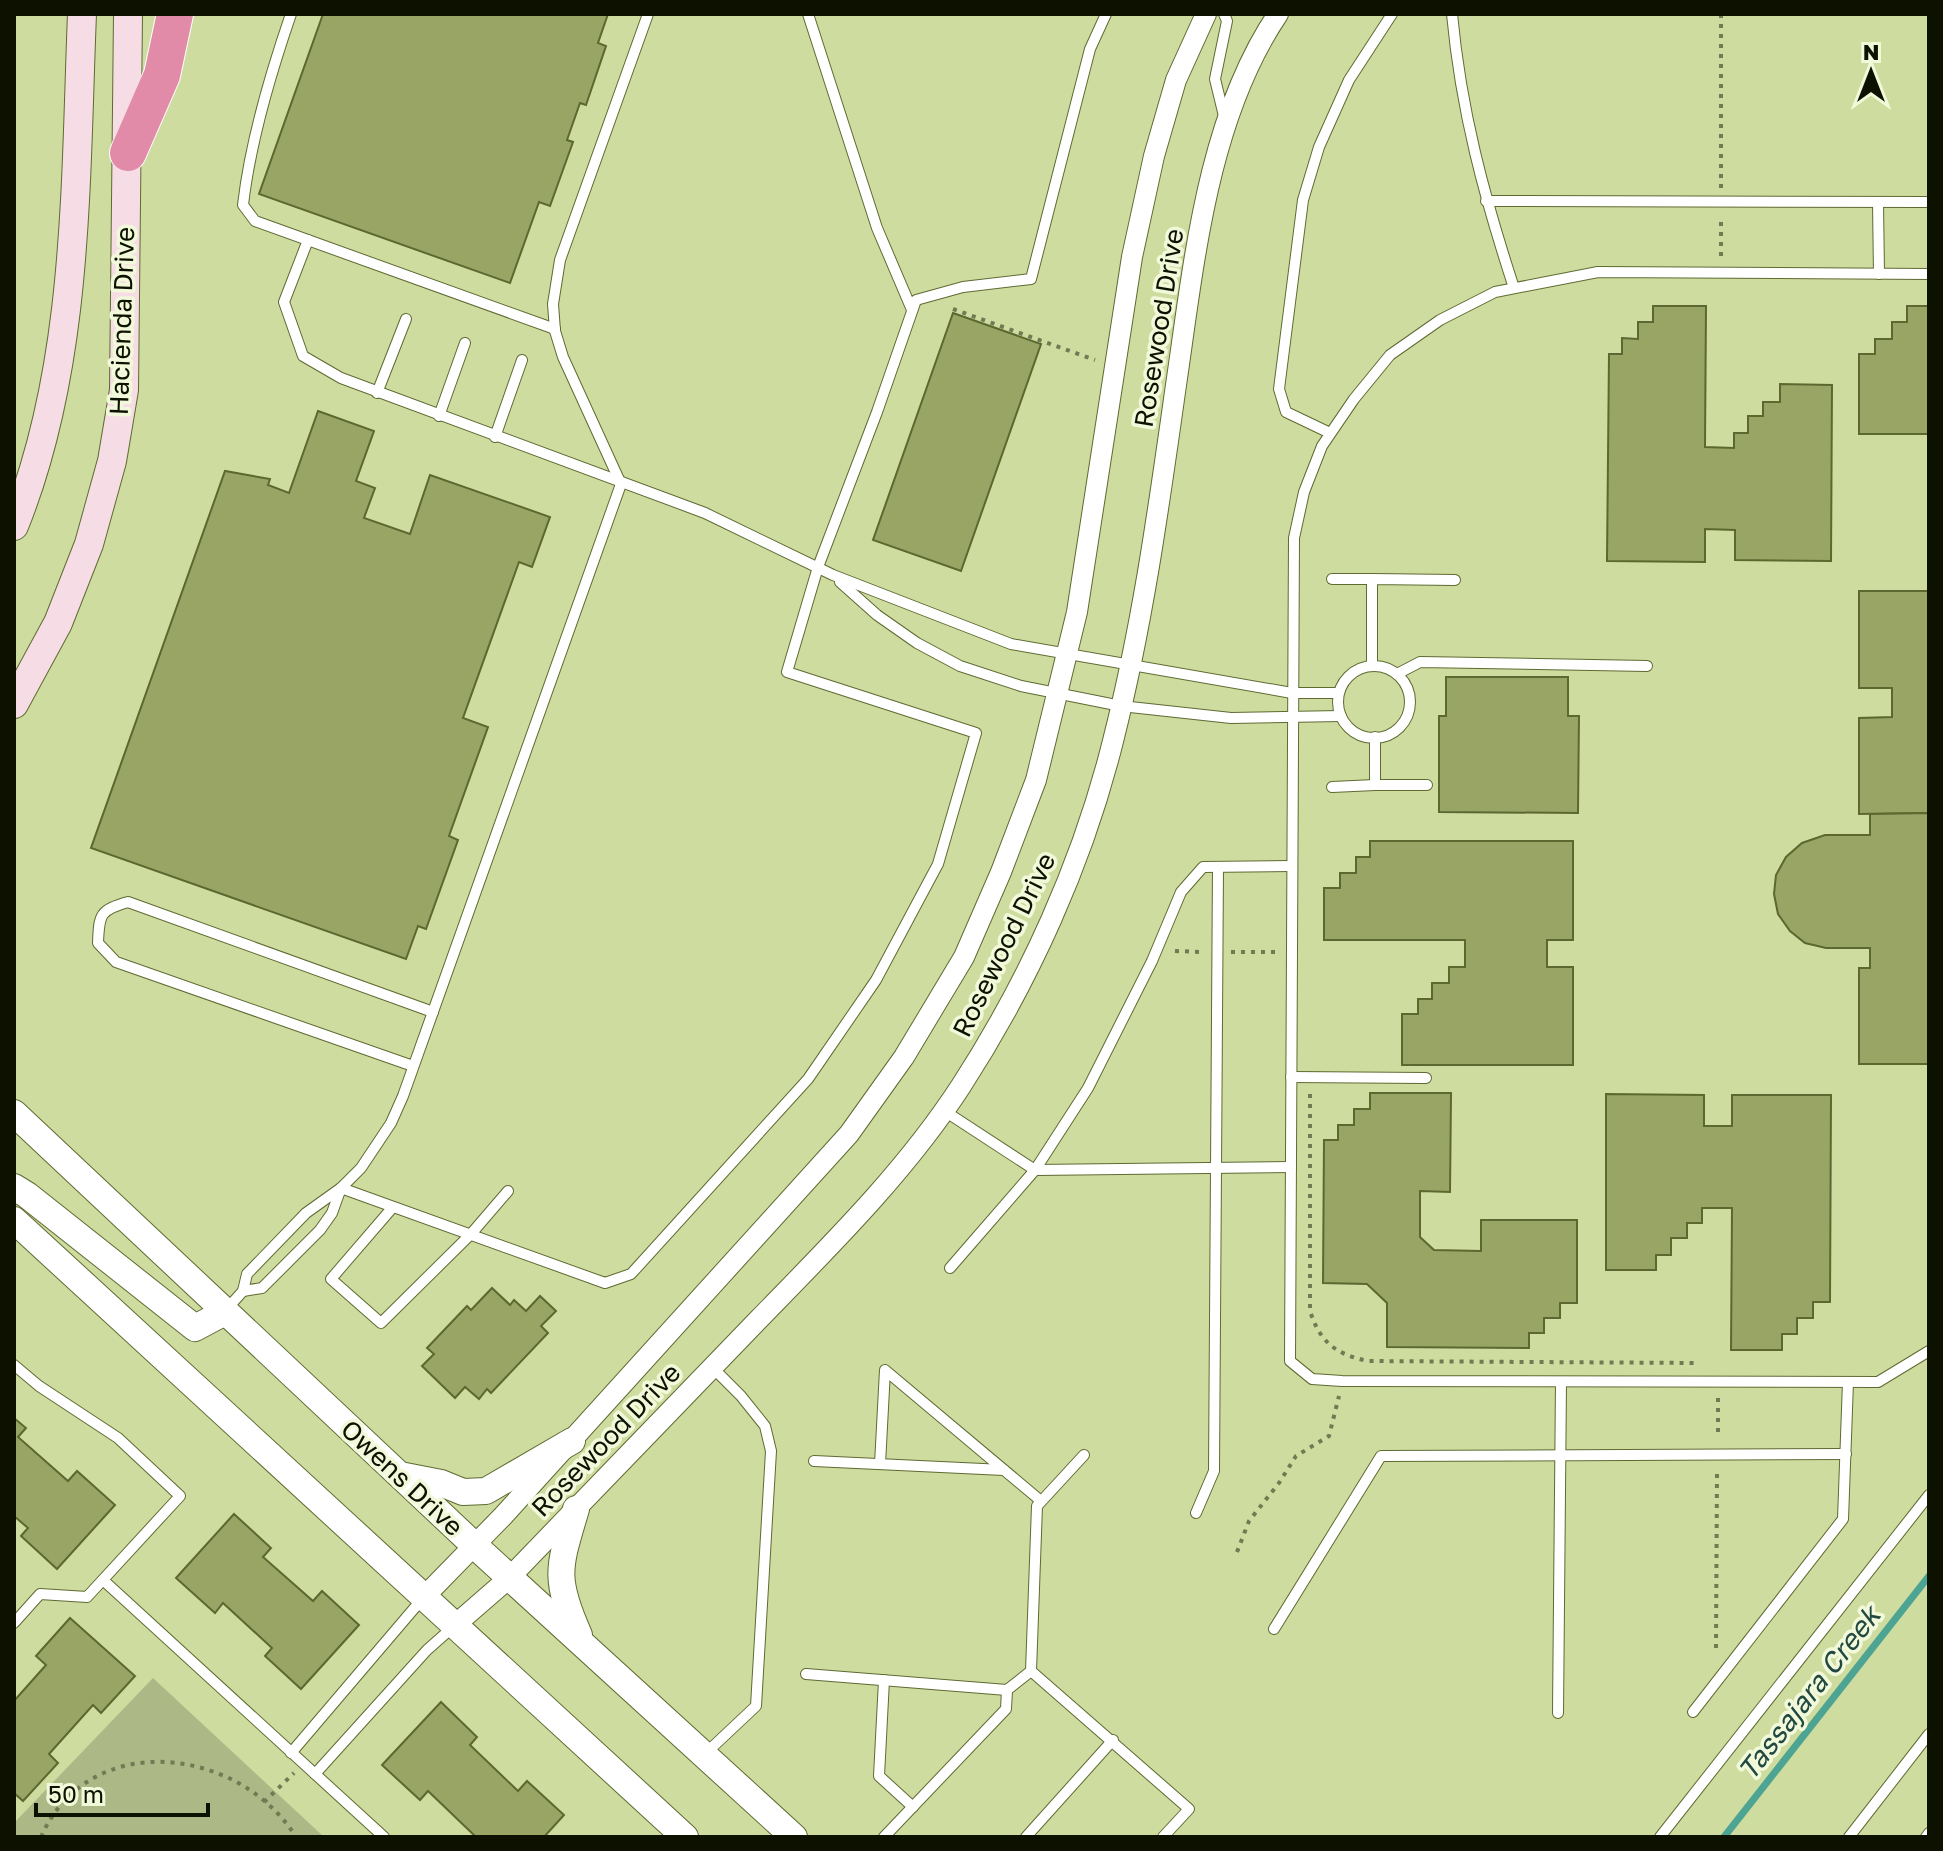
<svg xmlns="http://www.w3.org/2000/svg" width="1943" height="1851" font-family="'Golos Text',sans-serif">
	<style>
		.green { fill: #adb887 }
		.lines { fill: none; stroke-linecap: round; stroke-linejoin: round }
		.stream { stroke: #4da492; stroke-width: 7 }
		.building { fill: #98a565; stroke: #5d6830; stroke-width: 2 }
		.service-casing { stroke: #5f6a32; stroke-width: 12 }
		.minor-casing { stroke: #5f6a32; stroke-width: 22 }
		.tertiary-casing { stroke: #5f6a32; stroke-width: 28 }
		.secondary-casing { stroke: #5f6a32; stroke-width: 30 }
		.motorway-casing { stroke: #fff; stroke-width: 38 }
		.path { stroke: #717a52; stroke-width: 4; stroke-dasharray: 4 6; stroke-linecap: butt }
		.service { stroke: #fff; stroke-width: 10 }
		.minor { stroke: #fff; stroke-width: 20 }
		.tertiary { stroke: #fff; stroke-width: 26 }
		.secondary { stroke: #f6dce5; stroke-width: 28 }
		.motorway { stroke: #e18ba8; stroke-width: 36 }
		.labels { text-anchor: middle; stroke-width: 7; stroke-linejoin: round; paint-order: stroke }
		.street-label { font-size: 26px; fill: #0d1100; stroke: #f2f9db }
		.water-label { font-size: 28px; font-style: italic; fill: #224941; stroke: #f2f9db }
	</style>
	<rect width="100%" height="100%" fill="#cedc9f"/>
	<!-- green -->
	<polygon class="green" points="153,1678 324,1837 325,1837 14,1837 14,1823"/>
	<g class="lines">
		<!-- stream -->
		<polyline class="stream" points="1724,1837 1929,1576"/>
	</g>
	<!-- building -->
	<g class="building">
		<polygon points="323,14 608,14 598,43 606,46 586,105 580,103 567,140 573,142 550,206 539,202 510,283 259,194"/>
		<polygon points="1653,306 1706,306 1705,447 1734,448 1734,433 1748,433 1748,416 1763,416 1763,402 1780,402 1780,384 1832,385 1831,561 1735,560 1735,530 1705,529 1705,562 1607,561 1609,354 1622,354 1622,338 1638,339 1638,322 1653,322"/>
		<polygon points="1907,306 1929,306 1929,434 1859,434 1859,354 1875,354 1875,339 1892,339 1892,322 1907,322"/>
		<polygon points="953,313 1041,344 961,571 873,540"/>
		<polygon points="318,411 374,431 356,481 375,488 364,518 410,534 430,475 550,517 532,567 519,562 463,718 488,727 449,836 458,840 426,929 418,926 406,959 91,848 225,471 270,479 268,485 289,493"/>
		<polygon points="1859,591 1929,591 1929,813 1859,814 1859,718 1892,717 1892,688 1859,688"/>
		<polygon points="1446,677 1568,677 1568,716 1579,716 1578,813 1439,812 1439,716 1446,716"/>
		<polygon points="1929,813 1929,1064 1859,1064 1859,968 1870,968 1870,948 1826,948 1805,943 1790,931 1778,914 1774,894 1776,875 1786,857 1802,843 1825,835 1870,835 1870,814"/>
		<polygon points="1370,841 1573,841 1573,940 1547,940 1547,967 1573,967 1573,1065 1402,1065 1402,1014 1418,1014 1418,999 1432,999 1432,983 1449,983 1449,967 1465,967 1465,940 1324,940 1324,888 1340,888 1340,873 1356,873 1356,857 1370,857"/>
		<polygon points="1370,1093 1451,1093 1450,1192 1420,1191 1420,1237 1434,1250 1481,1251 1481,1220 1577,1220 1577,1303 1560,1303 1560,1318 1544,1318 1544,1333 1529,1333 1529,1348 1387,1347 1387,1303 1367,1284 1323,1283 1324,1140 1338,1140 1338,1125 1354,1125 1354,1109 1370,1109"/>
		<polygon points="1606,1094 1704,1095 1704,1126 1732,1126 1732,1095 1831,1095 1830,1302 1813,1302 1813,1318 1797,1318 1797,1334 1782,1334 1782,1350 1731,1350 1732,1208 1702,1208 1702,1223 1687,1223 1687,1238 1671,1238 1671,1255 1656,1255 1656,1270 1606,1270"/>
		<polygon points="492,1288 510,1305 514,1300 526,1311 540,1296 556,1311 541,1326 548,1333 491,1393 487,1389 479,1399 465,1387 455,1398 422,1366 434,1354 427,1348 467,1306 471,1310"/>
		<polygon points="14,1418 26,1428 18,1437 68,1481 77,1471 115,1505 57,1569 21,1536 28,1528 14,1516"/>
		<polygon points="234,1514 271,1548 263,1557 313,1601 322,1591 359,1625 301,1689 265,1656 272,1648 223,1603 215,1613 176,1578"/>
		<polygon points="70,1618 135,1676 101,1713 93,1705 49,1754 58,1763 23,1801 14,1793 14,1701 46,1665 36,1656"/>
		<polygon points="441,1702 477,1737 470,1745 518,1791 527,1781 564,1815 544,1837 476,1837 428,1791 420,1800 382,1765"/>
	</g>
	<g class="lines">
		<defs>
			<g id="service">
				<path d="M291 14C271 72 250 144 243 205L255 221 555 329"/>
				<polyline points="808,14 877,228 912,310"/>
				<path d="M1452 14C1461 111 1484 196 1514 288"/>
				<polyline points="1224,116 1215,79 1227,21 1224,14"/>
				<polyline points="1486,201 1929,202"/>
				<polyline points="1878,202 1879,274"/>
				<polyline points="308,240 284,302 303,356 341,378 705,513 833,575 1011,644 1292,693 1338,693"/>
				<polyline points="1929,274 1598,272 1495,292 1440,320 1390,355 1354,399 1322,446 1304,492 1294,538 1290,1361 1312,1379 1342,1381 1878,1382 1929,1351"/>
				<polyline points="377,393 406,319"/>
				<polyline points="439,416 465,343"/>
				<polyline points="1330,433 1286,412 1279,389 1303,200 1319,147 1349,80 1392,14"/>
				<polyline points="495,437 522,360"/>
				<polyline points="1332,579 1372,579"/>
				<polyline points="840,582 877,615 917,643 960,666 1021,686 1121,706 1231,718 1341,716"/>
				<circle cx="1374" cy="702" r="36"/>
				<polyline points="1372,666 1372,579 1455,580"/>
				<polyline points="1397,674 1420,662 1647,666"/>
				<polyline points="1375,737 1375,785 1427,785"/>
				<polyline points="1332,787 1375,785"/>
				<path d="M413 1066 116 962 98 943C99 914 100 910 128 902L433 1012"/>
				<polyline points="1291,1077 1426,1078"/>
				<polyline points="943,1110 1035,1170 1291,1167"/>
				<polyline points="341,1188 605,1283 631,1274 808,1079 876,980 938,864 976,733 787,672 818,567 877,412 916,300 963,287 1031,279 1090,49 1106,14"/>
				<polyline points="393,1207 331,1279 381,1323 471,1234 508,1191"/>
				<polyline points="950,1268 1035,1170 1088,1088 1152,961 1181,892 1203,867 1291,866"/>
				<polyline points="243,1291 262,1288 320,1230 332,1213 341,1188"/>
				<polyline points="225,1311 243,1291 247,1274 306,1213 341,1188 361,1168 391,1123 403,1096 621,484 563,357 555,331 553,304 560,260 648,14"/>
				<polyline points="14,1365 39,1386 118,1438 180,1496 87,1597 40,1594 14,1623"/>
				<polyline points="1084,1455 1037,1506 1031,1671 1189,1809 1163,1837"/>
				<polyline points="814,1461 1004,1470"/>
				<polyline points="880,1464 885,1370 1041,1501"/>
				<polyline points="1196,1513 1214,1471 1218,867"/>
				<polyline points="103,1580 384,1837"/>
				<polyline points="1274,1629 1381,1456 1846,1454"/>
				<polyline points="806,1674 1007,1690 1031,1671"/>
				<polyline points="884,1680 879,1776 913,1807"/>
				<polyline points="1693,1712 1843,1519 1848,1382"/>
				<polyline points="1558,1713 1561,1382"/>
				<polyline points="291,1753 423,1598"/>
				<polyline points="705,1754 756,1706 771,1451 765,1426 741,1396 712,1367"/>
				<polyline points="315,1774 427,1650 453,1627"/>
				<polyline points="884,1837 1006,1709 1007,1690"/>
				<polyline points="1026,1837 1113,1740"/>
				<polyline points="1660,1837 1929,1495"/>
				<polyline points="1849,1837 1929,1734"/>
				<polyline points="1926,1837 1929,1833"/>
			</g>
			<g id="minor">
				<polyline points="423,1598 503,1516 849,1134 904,1057 964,957 1001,872 1036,780 1077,612 1132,257 1154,156 1176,80 1206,14"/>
				<path d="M455 1625 509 1578C593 1491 676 1405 760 1318 831 1245 905 1172 961 1086 1029 981 1083 862 1113 741 1143 623 1159 505 1176 385 1194 263 1207 119 1278 14"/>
			</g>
			<g id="tertiary">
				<polyline points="14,1113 474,1545 794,1837"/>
				<polyline points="14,1187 27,1195 195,1328 225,1312"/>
				<polyline points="14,1220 685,1837"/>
				<polyline points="400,1475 441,1483 463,1492 486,1491 572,1441"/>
				<path d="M576 1509C559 1567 553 1577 579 1635"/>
			</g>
			<g id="secondary">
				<path d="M14 526C79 365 75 185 82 14"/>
				<polyline points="14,704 58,623 89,544 112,461 124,390 128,14"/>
			</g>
			<polyline id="motorway" points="128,153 162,75 175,14"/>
		</defs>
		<!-- service casing -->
		<use href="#service" class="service-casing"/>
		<!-- minor casing -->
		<use href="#minor" class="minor-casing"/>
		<!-- tertiary casing -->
		<use href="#tertiary" class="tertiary-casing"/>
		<!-- secondary casing -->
		<use href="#secondary" class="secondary-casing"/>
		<!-- motorway casing -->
		<use href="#motorway" class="motorway-casing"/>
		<!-- path -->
		<g class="path">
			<polyline points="1721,188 1721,14"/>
			<polyline points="1721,256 1721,216"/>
			<polyline points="953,309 1095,360"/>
			<polyline points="1175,951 1202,952"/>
			<polyline points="1231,952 1278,952"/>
			<path d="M1310 1094V1311C1320 1342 1335 1354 1368 1361L1696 1363"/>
			<polyline points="1718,1398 1718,1438"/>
			<polyline points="1237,1552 1249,1521 1279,1483 1296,1456 1329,1436 1339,1396"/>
			<polyline points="1716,1648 1717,1470"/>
			<polyline points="264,1802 294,1773"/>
			<path d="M41 1837C89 1728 239 1746 296 1837"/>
		</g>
		<!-- service -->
		<use href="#service" class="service"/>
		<!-- minor -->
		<use href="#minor" class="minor"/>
		<!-- tertiary -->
		<use href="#tertiary" class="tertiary"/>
		<!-- secondary -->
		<use href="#secondary" class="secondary"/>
		<!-- motorway -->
		<use href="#motorway" class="motorway"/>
	</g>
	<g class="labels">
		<!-- street labels -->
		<g class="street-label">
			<text transform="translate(122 321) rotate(-88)" y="9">Hacienda Drive</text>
			<text transform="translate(1159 328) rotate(-81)" y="9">Rosewood Drive</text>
			<text transform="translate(1004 945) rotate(-64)" y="9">Rosewood Drive</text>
			<text transform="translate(606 1440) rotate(-46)" y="9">Rosewood Drive</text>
			<text transform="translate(402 1478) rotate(43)" y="9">Owens Drive</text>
		</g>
		<!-- water labels -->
		<g class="water-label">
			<text transform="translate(1809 1693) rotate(-52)" y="10">Tassajara Creek</text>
		</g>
	</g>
	<!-- border -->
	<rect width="1943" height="1851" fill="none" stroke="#0d1100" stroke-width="32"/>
	<!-- north arrow -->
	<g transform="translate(1871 72)" stroke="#f2f9db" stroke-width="6" paint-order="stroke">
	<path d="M0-6L14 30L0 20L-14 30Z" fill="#0d1100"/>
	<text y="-12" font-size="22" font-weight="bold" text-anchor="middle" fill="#0d1100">N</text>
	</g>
	<!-- scale -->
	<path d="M36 1803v12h172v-12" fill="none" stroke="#0d1100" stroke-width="4"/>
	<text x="48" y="1803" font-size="24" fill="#0d1100" stroke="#f2f9db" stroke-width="6" paint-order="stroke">50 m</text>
</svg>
